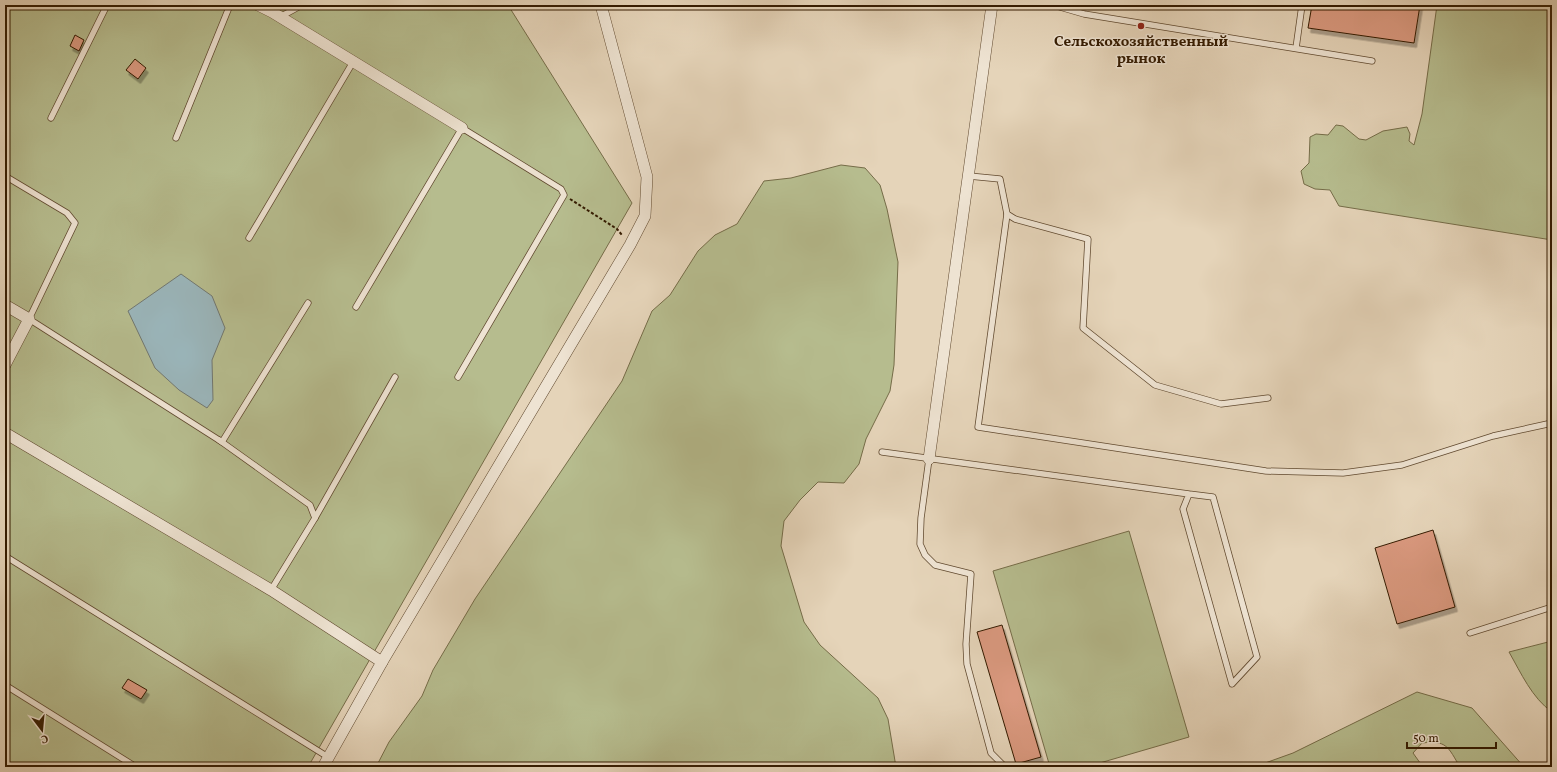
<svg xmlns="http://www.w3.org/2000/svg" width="1557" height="772" font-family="Vollkorn,serif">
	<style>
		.green { fill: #b6bc8e; stroke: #756c48 }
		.water { fill: #9ab5ba; stroke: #717770 }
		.building { fill: #da997f; stroke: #341b01; filter: url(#shadow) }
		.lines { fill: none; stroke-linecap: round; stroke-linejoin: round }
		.lane-casing { stroke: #60492f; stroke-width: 7 }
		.street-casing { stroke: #60492f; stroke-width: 12 }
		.path { stroke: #341b01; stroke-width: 2; stroke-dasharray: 3 2; stroke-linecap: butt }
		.lane { stroke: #eee3d2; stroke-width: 5.5 }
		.street { stroke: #eee3d2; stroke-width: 11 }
		.poi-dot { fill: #8f2418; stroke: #eee3d2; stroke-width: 1.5 }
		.labels { text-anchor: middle; stroke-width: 3; stroke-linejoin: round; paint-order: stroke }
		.poi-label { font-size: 15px; font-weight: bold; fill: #341b01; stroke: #eee3d2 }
	</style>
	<defs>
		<filter id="shadow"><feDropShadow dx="2.5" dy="4.5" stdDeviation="0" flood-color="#0004"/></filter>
	</defs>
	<rect width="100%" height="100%" fill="#e5d4b9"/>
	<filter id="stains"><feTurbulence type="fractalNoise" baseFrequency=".005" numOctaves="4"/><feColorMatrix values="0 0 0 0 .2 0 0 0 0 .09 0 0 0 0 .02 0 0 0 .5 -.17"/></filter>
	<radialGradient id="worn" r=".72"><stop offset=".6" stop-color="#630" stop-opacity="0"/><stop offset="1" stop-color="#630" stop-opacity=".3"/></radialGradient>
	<!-- green -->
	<g class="green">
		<polygon points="5,5 508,5 632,203 308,767 5,767"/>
		<polygon points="1437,5 1552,5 1552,240 1339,206 1330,190 1315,189 1304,184 1301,171 1309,163 1310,137 1316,134 1328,135 1336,125 1343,126 1359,139 1366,140 1383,131 1407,127 1410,134 1409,141 1414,145 1422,114"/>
		<polygon points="841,165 865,168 880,185 887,209 898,262 894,365 890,391 866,439 859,464 844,483 818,482 800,500 784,521 781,546 804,622 820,645 878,698 888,719 896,767 376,767 389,742 422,696 433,670 475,599 622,381 652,311 670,295 698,251 715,235 737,224 764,181 791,178"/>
		<polygon points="1129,531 1189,737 1086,767 1050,767 993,571"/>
		<path d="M1552 641V712C1532 698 1521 673 1509 652Z"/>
		<path d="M1417 692 1472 708 1524 767H1460C1448 747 1447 740 1422 743L1413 753 1423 767H1254L1293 753Z"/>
	</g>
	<!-- water -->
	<polygon class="water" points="181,274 212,296 225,328 212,360 213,400 207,408 179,390 155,368 128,311"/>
	<!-- building -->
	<g class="building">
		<polygon points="1312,5 1420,5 1414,43 1308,28"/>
		<polygon points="75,35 84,40 79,51 70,46"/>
		<polygon points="135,59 146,68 138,79 126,70"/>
		<polygon points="1433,530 1455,607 1397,624 1375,548"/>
		<polygon points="1002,625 1041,757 1016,764 977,632"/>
		<polygon points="128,679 147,690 141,699 122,688"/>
	</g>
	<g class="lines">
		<defs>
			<g id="lane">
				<polyline points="1053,5 1084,14 1372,61"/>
				<polyline points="280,17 302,5"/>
				<polyline points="1296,48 1302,5"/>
				<polyline points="51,118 107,5"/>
				<polyline points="176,138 230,5"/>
				<polyline points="5,176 67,213 75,223 29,319 222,442 308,303"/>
				<polyline points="969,176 1000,179 1007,214 1015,219 1088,239 1083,328 1155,385 1221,404 1268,398"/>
				<polyline points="1007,214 978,427 1266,471 1343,473 1402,465 1493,436 1552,423"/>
				<polyline points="249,238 353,62"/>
				<polyline points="356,307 462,128 561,189 564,195 458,377"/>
				<polyline points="219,440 310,505 315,518 395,377"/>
				<polyline points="882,452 1189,494 1183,509 1232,684 1257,657 1213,497 1189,494"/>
				<polyline points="929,459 921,518 920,544 925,555 935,565 971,574 966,644 967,664 991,753 1005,767"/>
				<polyline points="5,556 328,757"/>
				<polyline points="271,590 315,518"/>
				<polyline points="1470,633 1552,607"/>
				<polyline points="5,685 136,767"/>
			</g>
			<g id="street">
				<polyline points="258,5 272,12 462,128"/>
				<polyline points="5,305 29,319 5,365"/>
				<polyline points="5,433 271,590 382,662"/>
				<polyline points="929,459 992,5"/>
				<polyline points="323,767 382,662 630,245 645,216 647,177 601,5"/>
			</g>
		</defs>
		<!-- lane casing -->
		<use href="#lane" class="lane-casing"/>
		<!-- street casing -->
		<use href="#street" class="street-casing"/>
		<!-- path -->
		<polyline class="path" points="570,199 617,229 622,235"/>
		<!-- lane -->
		<use href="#lane" class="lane"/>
		<!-- street -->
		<use href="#street" class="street"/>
	</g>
	<!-- markers -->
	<circle class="poi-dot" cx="1141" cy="26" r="4"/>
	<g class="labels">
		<!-- poi labels -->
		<g class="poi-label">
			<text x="1141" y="46">Сельскохозяйственный<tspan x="1141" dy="17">рынок</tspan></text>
		</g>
	</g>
	<!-- margin -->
	<rect width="1557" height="772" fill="none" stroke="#e5d4b9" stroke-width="20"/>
	<rect x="6" y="6" width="1545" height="760" fill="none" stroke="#341b01" stroke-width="2"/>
	<rect x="10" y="10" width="1537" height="752" fill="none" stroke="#341b01"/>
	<!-- north arrow -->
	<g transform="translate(42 730) rotate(164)" stroke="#eee3d2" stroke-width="3" paint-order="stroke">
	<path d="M0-3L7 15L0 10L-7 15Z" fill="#341b01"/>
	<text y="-6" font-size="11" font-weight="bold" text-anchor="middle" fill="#341b01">С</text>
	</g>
	<!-- scale -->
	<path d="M1407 742v6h89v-6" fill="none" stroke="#341b01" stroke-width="2"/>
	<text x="1413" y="742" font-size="12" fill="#341b01" stroke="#eee3d2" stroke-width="3" paint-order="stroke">50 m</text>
	<rect width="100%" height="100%" filter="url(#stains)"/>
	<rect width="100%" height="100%" fill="url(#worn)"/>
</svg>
